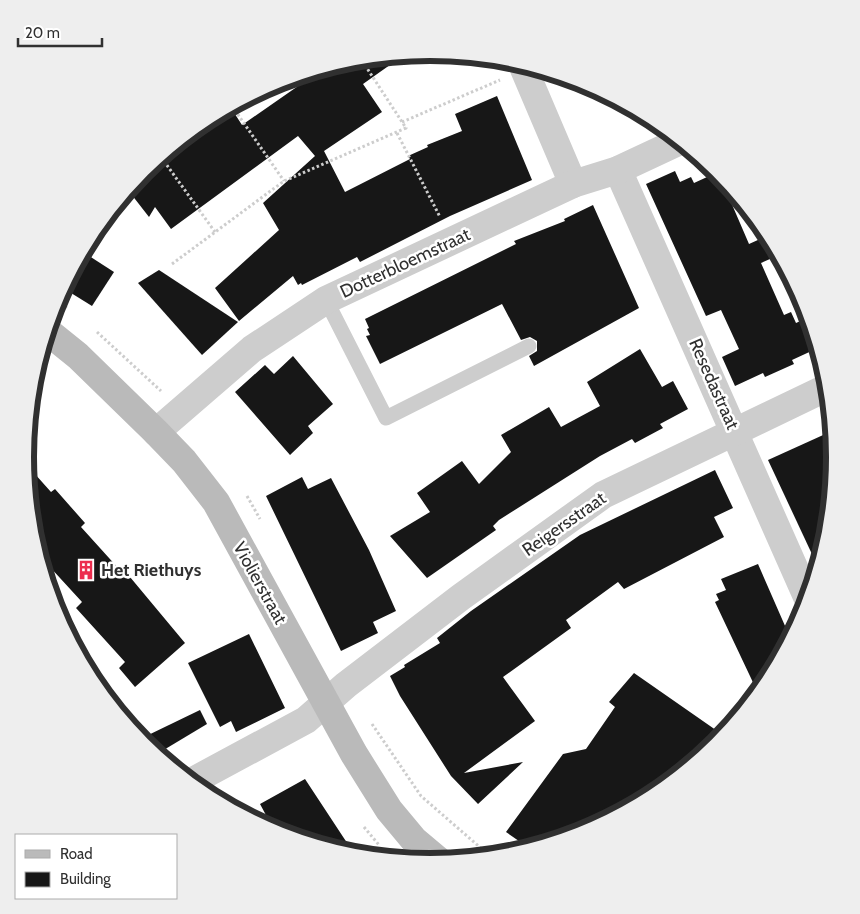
<svg xmlns="http://www.w3.org/2000/svg" width="860" height="914" font-family="Cabin,sans-serif">
	<style>
		.building { fill: #171717 }
		.lines { fill: none; stroke-linecap: round; stroke-linejoin: round }
		.path { stroke: #cdcdcd; stroke-width: 3; stroke-dasharray: 2.5 2.5; stroke-linecap: butt }
		.lane { stroke: #cdcdcd; stroke-width: 15 }
		.street { stroke: #cdcdcd; stroke-width: 28 }
		.secondary { stroke: #bababa; stroke-width: 28 }
		.labels { text-anchor: middle; stroke-width: 5; stroke-linejoin: round; paint-order: stroke }
		.street-label { font-size: 18px; fill: #303030; stroke: #fff }
		.poi-label { font-size: 18px; font-weight: bold; fill: #303030; stroke: #fff; text-anchor: start }
		.rim { fill: none; stroke: #303030; stroke-width: 6 }
	</style>
	<rect width="100%" height="100%" fill="#fff"/>
	<!-- building -->
	<g class="building">
		<polygon points="404,55 363,84 382,112 324,151 345,192 410,159 408,156 428,147 427,145 462,131 455,114 497,96 532,180 450,216 360,262 357,257 302,285 301,283 298,285 293,276 239,321 215,288 279,230 263,203 315,156 298,136 171,229 155,207 149,217 128,190 144,170 173,147 231,108 242,125 324,68 351,60"/>
		<polygon points="675,171 680,182 691,177 694,183 718,172 749,244 769,235 779,255 761,263 784,315 791,312 796,323 807,318 818,348 792,360 794,364 765,377 763,373 735,386 722,357 739,349 721,310 706,316 646,184"/>
		<polygon points="593,205 639,308 534,366 529,356 537,351 537,341 530,337 521,340 502,304 380,364 366,336 370,335 367,329 369,328 365,319 516,244 514,241 565,221 564,219"/>
		<polygon points="83,252 114,272 92,306 63,288"/>
		<polygon points="159,270 238,322 202,355 138,283"/>
		<polygon points="640,349 662,387 673,381 688,409 660,424 663,428 635,443 632,439 600,456 499,520 493,526 496,530 427,578 390,536 430,512 417,493 462,461 479,484 511,452 501,435 549,407 561,427 600,406 587,382"/>
		<polygon points="293,356 333,404 308,426 313,433 290,455 235,392 265,365 274,374"/>
		<polygon points="832,431 835,457 827,536 818,567 768,460"/>
		<polygon points="26,464 51,492 55,489 85,523 81,527 128,579 130,577 185,643 135,687 119,668 125,662 76,608 82,602 38,554 33,536"/>
		<polygon points="715,470 733,508 714,517 724,537 624,589 618,582 566,620 571,628 503,677 535,721 464,773 523,762 478,804 451,776 400,696 390,676 405,667 404,665 440,643 437,638 471,611 580,535"/>
		<polygon points="302,477 308,489 331,478 369,550 396,611 373,622 378,633 341,651 266,496"/>
		<polygon points="758,564 789,635 789,639 767,682 758,693 715,602 719,600 716,594 726,590 721,579"/>
		<polygon points="249,634 285,708 236,732 231,721 220,727 188,663"/>
		<polygon points="634,673 723,735 716,744 655,794 585,831 529,848 506,832 563,754 586,749 615,707 609,702"/>
		<polygon points="200,710 207,724 157,754 140,739"/>
		<polygon points="305,779 355,855 275,831 258,822 267,817 260,804"/>
	</g>
	<g class="lines">
		<!-- path -->
		<g class="path">
			<polyline points="232,106 284,181"/>
			<polyline points="402,122 500,80"/>
			<polyline points="397,133 440,217"/>
			<polyline points="161,157 215,232"/>
			<polyline points="172,264 284,181 406,128 361,59"/>
			<polyline points="57,300 67,308"/>
			<polyline points="97,332 161,391"/>
			<polyline points="247,496 260,519"/>
			<polyline points="372,724 421,796 490,856"/>
			<polyline points="364,827 379,845"/>
		</g>
		<!-- lane -->
		<polyline class="lane" points="326,300 386,418 529,346"/>
		<!-- street -->
		<g class="street">
			<polyline points="524,69 573,184"/>
			<polyline points="618,170 808,599"/>
			<polyline points="156,432 252,349 326,300 573,184 618,170 680,141"/>
			<polyline points="191,782 306,720 346,685 461,597 603,495 828,387"/>
		</g>
		<!-- secondary -->
		<polyline class="secondary" points="47,331 78,356 156,432 184,461 216,502 354,754 389,810 414,840 439,861"/>
	</g>
	<!-- icons -->
	<defs>
		<symbol id="building-bare" viewBox="-9 -9 18 18"><path d="M-4-6H4V6H1V3H-1V6H-4ZM-2.5-4.3h1.7v1.8h-1.7ZM.8-4.3h1.7v1.8H.8ZM-2.5-1h1.7V.8h-1.7ZM.8-1h1.7V.8H.8Z" fill="#ec2e4f" stroke="#fff" stroke-width="2.5" paint-order="stroke"/></symbol>
	</defs>
	<g fill-rule="evenodd">
		<use href="#building-bare" x="72" y="556" width="28" height="28"/>
	</g>
	<g class="labels">
		<!-- street labels -->
		<g class="street-label">
			<text transform="translate(405 263) rotate(-25)" y="6">Dotterbloemstraat</text>
			<text transform="translate(714 384) rotate(66)" y="6">Resedastraat</text>
			<text transform="translate(564 524) rotate(-35)" y="6">Reigersstraat</text>
			<text transform="translate(260 583) rotate(61)" y="6">Violierstraat</text>
		</g>
		<!-- poi labels -->
		<g class="poi-label">
			<text x="101" y="576">Het Riethuys</text>
		</g>
	</g>
	<!-- crop -->
	<path d="M0 0H860V914H0ZM34 457a396 396 0 1 1 792 0a396 396 0 1 1-792 0Z" fill="#eee" fill-rule="evenodd"/>
	<path class="rim" d="M34 457a396 396 0 1 1 792 0a396 396 0 1 1-792 0Z"/>
	<!-- legend -->
	<rect x="15" y="834" width="162" height="65" fill="#ffffff" stroke="#acacac"/>
	<rect x="25" y="850" width="25" height="8" fill="#bababa" stroke="#acacac"/>
	<text x="60" y="859" font-size="15" fill="#303030">Road</text>
	<rect x="25" y="872" width="25" height="15" fill="#171717" stroke="#acacac"/>
	<text x="60" y="884" font-size="15" fill="#303030">Building</text>
	<!-- scale -->
	<path d="M18 38v8h84v-8" fill="none" stroke="#303030" stroke-width="2.5"/>
	<text x="25" y="38" font-size="15" fill="#303030" stroke="#ffffff" stroke-width="4" paint-order="stroke">20 m</text>
</svg>
